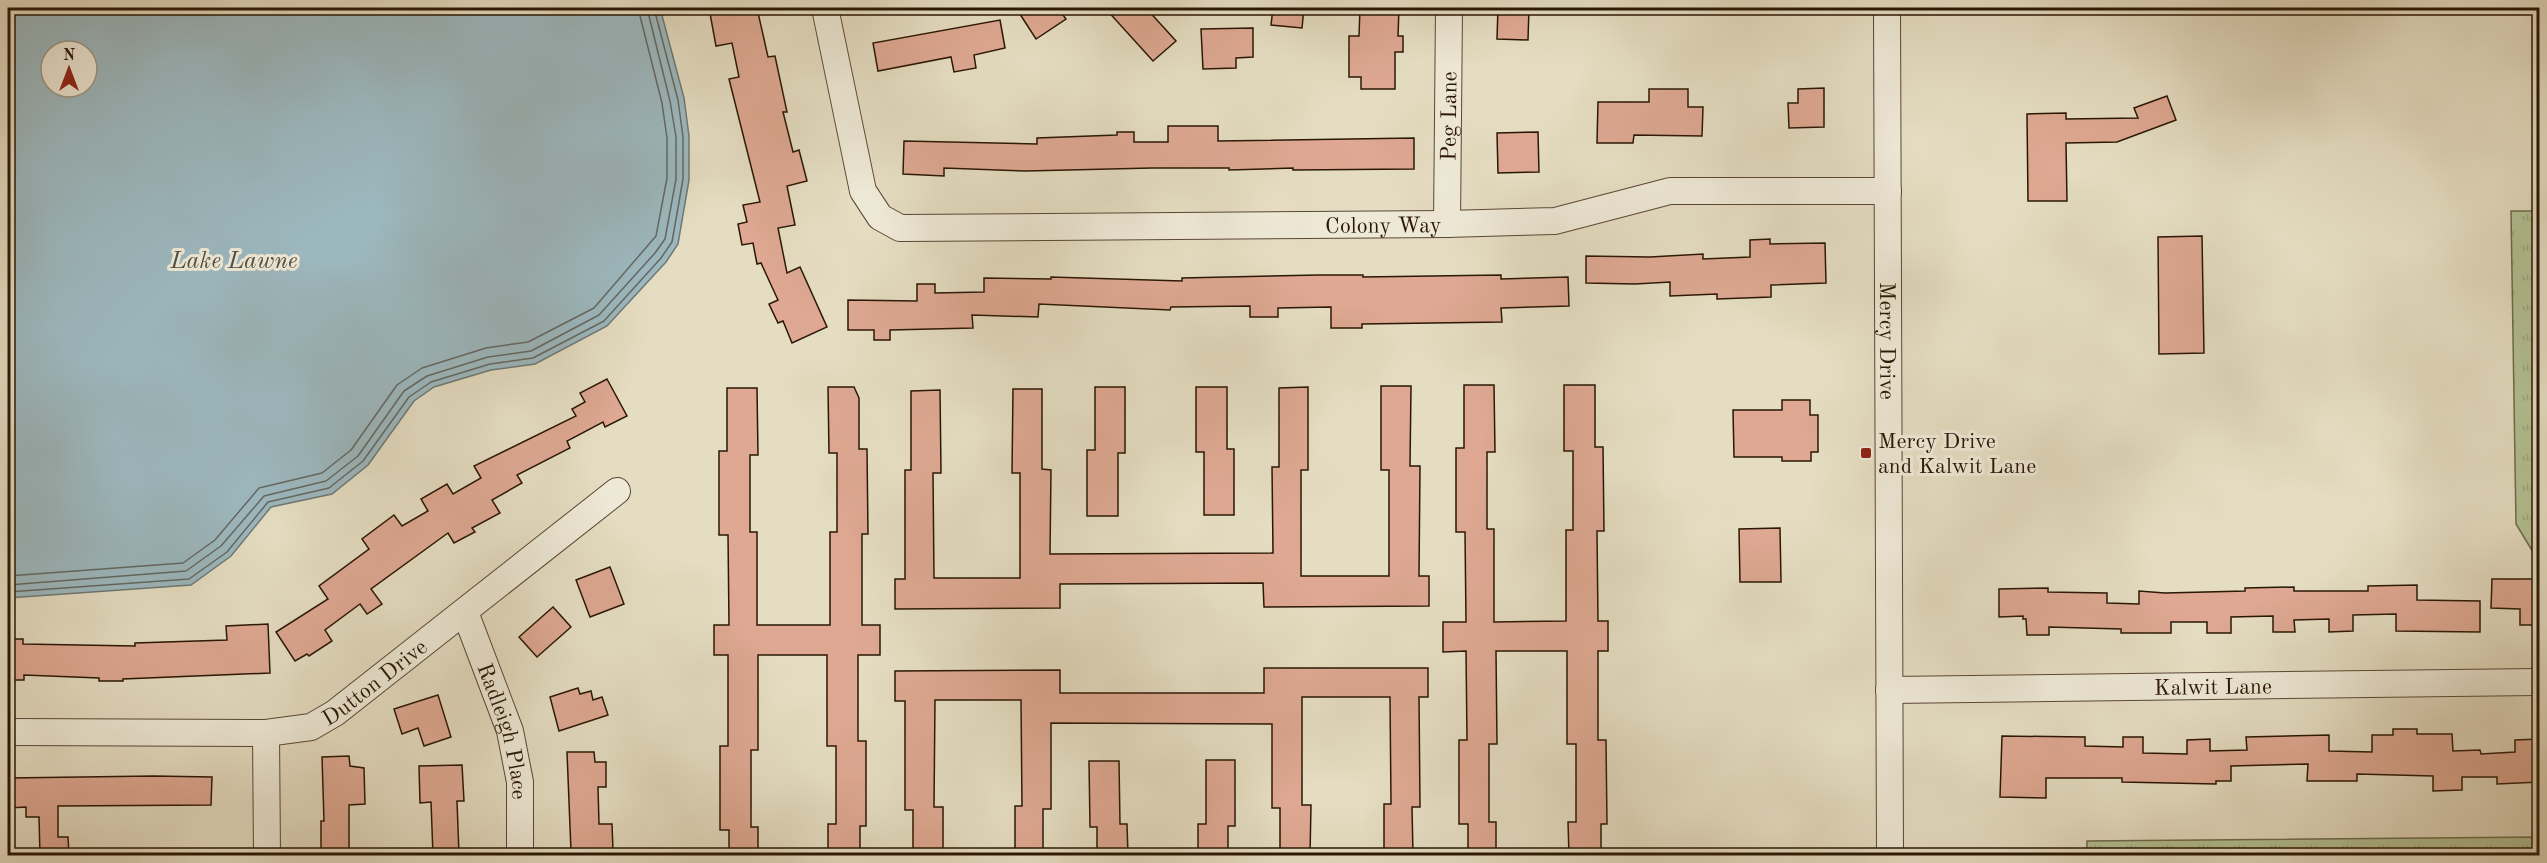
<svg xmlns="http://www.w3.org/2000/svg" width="2547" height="863" font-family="'Old Standard TT',serif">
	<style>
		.park { fill: url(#park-tufts); stroke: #6e6c4c; stroke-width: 1.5 }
		.water { fill: #9cb8bf; stroke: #6e7875; stroke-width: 1.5; fill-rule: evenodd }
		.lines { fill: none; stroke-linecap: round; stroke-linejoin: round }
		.shore { stroke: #636862; stroke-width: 1.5 }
		.building { fill: #dea892; stroke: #2a1705; stroke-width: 1.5 }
		.minor-casing { stroke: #594834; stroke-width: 28 }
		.minor { stroke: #eee9d7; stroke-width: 26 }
		.poi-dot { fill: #8f2418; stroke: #eee9d7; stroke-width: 2 }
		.labels { text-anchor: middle; stroke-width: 6; stroke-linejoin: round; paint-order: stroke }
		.street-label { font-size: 22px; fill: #2a1705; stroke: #eee9d7 }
		.poi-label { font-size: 22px; fill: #2a1705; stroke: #eee9d7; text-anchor: start }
		.water-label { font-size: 24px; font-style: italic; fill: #524f46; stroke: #eee9d7 }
	</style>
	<defs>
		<pattern id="park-tufts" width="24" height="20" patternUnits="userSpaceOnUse" patternTransform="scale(1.5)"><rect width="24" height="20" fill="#b3c194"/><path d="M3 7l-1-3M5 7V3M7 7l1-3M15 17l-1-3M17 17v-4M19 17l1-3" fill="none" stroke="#9aa57e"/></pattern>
	</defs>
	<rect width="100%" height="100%" fill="#e5ddc2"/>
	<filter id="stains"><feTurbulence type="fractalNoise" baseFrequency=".00333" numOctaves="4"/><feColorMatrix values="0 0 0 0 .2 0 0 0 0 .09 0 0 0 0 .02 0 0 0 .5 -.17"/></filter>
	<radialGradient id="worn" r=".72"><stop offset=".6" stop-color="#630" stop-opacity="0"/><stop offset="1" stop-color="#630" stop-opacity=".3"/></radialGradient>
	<!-- park -->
	<g class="park">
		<polygon points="2511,211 2539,211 2539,562 2516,524"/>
		<polygon points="2539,837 2539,856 2087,855 2087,841"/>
	</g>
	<!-- water -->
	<path class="water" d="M8 8H660L684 98 689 136V180L678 244 666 262 607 326 535 364 491 370 434 387 414 401 368 465 332 494 271 507 231 556 191 585 8 598ZM51 51H87V87H51Z"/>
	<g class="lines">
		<!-- shore -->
		<g class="shore">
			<polyline points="8,576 183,563 215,540 259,488 322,473 351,450 397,385 422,368 486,348 528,342 594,308 656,236 667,178 667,138 662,103 638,8"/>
			<polyline points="8,585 186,571 221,546 264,496 326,481 358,456 404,391 427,376 488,357 531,351 599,315 655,253 665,239 676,179 676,137 670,101 647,8"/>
			<polyline points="8,592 189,579 227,552 268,502 329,488 363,461 409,397 431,382 490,364 533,358 604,321 661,258 672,242 683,179 683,137 678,100 654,8"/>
		</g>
	</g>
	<!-- building -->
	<g class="building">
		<polygon points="709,8 757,8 768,57 775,56 787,112 783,112 793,152 799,150 807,181 787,186 795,225 778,228 787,273 800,267 827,327 792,343 783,321 778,323 769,304 778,300 761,263 757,264 753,243 742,245 738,224 747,222 743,205 760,202 729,79 739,77 732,43 716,46"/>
		<polygon points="1016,8 1058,8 1066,19 1036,39"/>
		<polygon points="1105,8 1146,8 1176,41 1153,61"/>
		<polygon points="1273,8 1304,8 1302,28 1271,25"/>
		<polygon points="1360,8 1399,8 1398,36 1403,36 1403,52 1395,52 1395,89 1361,89 1361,77 1349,77 1349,36 1359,36"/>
		<polygon points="1498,8 1529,8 1528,40 1497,39"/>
		<polygon points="1000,20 1005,48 974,55 976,68 954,72 951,57 878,71 873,43"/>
		<polygon points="1253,28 1253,57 1236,58 1236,68 1203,69 1201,29"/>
		<polygon points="1824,88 1824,127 1789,128 1788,103 1798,103 1798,89"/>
		<polygon points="1649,89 1688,89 1688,107 1703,107 1702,136 1634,135 1633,143 1597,143 1598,102 1649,102"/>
		<polygon points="2167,96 2176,120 2117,142 2066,143 2067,201 2028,201 2027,114 2066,113 2066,119 2138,118 2134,108"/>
		<polygon points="1168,126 1218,126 1218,141 1414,138 1414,169 1293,170 1293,168 1229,170 1229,168 1152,168 1026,171 944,168 944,176 903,174 904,141 1037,144 1037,138 1117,135 1117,132 1134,132 1134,142 1168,142"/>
		<polygon points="1538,132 1539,172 1498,173 1497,133"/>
		<polygon points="2202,236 2204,353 2159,354 2158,237"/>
		<polygon points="1770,239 1770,244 1825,243 1826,283 1771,285 1771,297 1717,299 1717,294 1670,296 1670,282 1635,284 1586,283 1586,256 1650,257 1703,254 1703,259 1750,257 1750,240"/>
		<polygon points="1319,275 1363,275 1363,277 1501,275 1501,279 1568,277 1569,306 1501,308 1502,322 1362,324 1362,328 1331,328 1331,307 1278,308 1278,317 1250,317 1250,306 1171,307 1170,310 1039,304 1038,317 972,315 973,328 890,330 890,340 874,340 874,330 848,330 848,300 917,301 917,284 935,284 935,293 984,292 984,278 1051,279 1051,277 1182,281 1182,278"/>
		<polygon points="607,379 627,416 605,427 603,422 567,441 570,448 517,475 522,483 492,500 500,513 472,528 475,532 454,543 448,533 371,589 382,604 367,614 360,604 325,630 332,641 309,656 307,654 295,661 276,632 328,599 319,586 369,549 362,539 394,515 402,526 428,511 421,499 447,484 453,494 481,478 474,466 576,416 572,409 585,402 580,393"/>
		<polygon points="1464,385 1494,385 1495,452 1487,452 1487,529 1494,529 1494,622 1566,621 1566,530 1573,530 1573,451 1564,451 1564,385 1595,385 1595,447 1603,447 1604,531 1597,531 1598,621 1608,621 1608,651 1598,651 1598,740 1606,740 1607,824 1601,824 1601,855 1569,855 1568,822 1576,822 1576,744 1567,744 1567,651 1496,651 1497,744 1489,744 1489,822 1496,822 1496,855 1468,855 1468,824 1459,824 1459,740 1467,740 1466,651 1443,652 1443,622 1466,622 1465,532 1456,532 1456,448 1464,448"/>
		<polygon points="1381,386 1411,386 1410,466 1420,466 1419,576 1429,576 1429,606 1264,607 1263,583 1060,584 1060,608 895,609 895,579 905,579 905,470 911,470 911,391 940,390 941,473 933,473 934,578 1020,578 1020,473 1012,473 1013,389 1042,389 1042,469 1051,470 1050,554 1273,553 1272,467 1279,467 1279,388 1308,387 1308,470 1301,470 1301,576 1389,576 1389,470 1381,470"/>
		<polygon points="828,387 854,387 859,398 859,449 867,449 868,534 862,534 862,625 880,625 880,655 858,655 858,741 866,741 866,826 860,826 860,855 828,855 828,824 836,824 836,746 827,746 827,655 758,655 758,750 751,750 751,827 758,827 758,855 729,855 729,830 720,830 720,746 728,746 728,655 714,655 714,625 729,625 728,535 719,535 719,451 727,451 727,388 757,388 758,455 750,455 750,532 757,532 757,625 830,625 830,532 837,532 837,453 829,453"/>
		<polygon points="1095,387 1125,387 1125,453 1118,453 1118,516 1087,516 1087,450 1095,450"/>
		<polygon points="1196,387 1227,387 1227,449 1234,449 1234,515 1204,515 1204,452 1196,452"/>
		<polygon points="1782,400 1810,400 1810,415 1818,415 1818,452 1811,452 1811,461 1782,461 1782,457 1734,457 1733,410 1782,410"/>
		<polygon points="1780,528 1781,582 1740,582 1739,529"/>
		<polygon points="610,567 624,604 590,617 576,580"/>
		<polygon points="2492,579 2540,579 2540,625 2520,625 2520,609 2491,608"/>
		<polygon points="2417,585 2417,600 2480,601 2480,632 2396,631 2396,614 2353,615 2353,631 2329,632 2329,619 2294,620 2295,632 2273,632 2273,616 2231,617 2231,633 2207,633 2207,622 2171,622 2171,633 2121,633 2121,629 2049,627 2049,635 2027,635 2026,619 2023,619 2023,616 1999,617 1999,589 2048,588 2048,592 2107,593 2107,603 2139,604 2139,591 2165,593 2245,591 2245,588 2294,587 2294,591 2368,591 2368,586"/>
		<polygon points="553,607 571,627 537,657 519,637"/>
		<polygon points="268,624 270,673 123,679 123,681 99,681 99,678 24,675 24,680 8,680 8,639 23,639 23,644 135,646 135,643 227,640 226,626"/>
		<polygon points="1264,668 1428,668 1428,697 1419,697 1420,807 1412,807 1413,855 1384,855 1384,804 1391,804 1390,697 1302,697 1302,805 1311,805 1310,855 1280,855 1280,808 1272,808 1272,724 1051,723 1051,809 1043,809 1043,855 1015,855 1015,806 1022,806 1021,700 935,700 934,807 943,807 943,855 913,855 913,810 905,810 905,701 895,701 895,671 1060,670 1060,693 1264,693"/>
		<polygon points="578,688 580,694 591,691 593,700 602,697 608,715 559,731 550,697"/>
		<polygon points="438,695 451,737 424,746 418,728 402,734 394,709"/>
		<polygon points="2393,729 2417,729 2417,734 2452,734 2453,751 2480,750 2481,754 2515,752 2515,740 2540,739 2540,782 2497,784 2497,777 2462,777 2462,790 2433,791 2433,776 2357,774 2357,781 2307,781 2308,764 2231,766 2231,781 2216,781 2216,784 2122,782 2122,778 2046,778 2046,798 2000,797 2002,736 2085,737 2085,746 2123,747 2123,737 2143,737 2143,753 2187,754 2187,740 2210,739 2210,751 2247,750 2246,737 2329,735 2329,751 2372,752 2372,735 2393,735"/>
		<polygon points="567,752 594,752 595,762 606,762 606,787 598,787 599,824 612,824 613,850 571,851"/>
		<polygon points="349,756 350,766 364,768 365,804 349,805 349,855 321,855 321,821 324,821 322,757"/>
		<polygon points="1206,760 1235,760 1235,826 1228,826 1228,855 1198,855 1198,824 1206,824"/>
		<polygon points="1089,761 1119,761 1120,824 1127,824 1128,855 1097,855 1097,827 1090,827"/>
		<polygon points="462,765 464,801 457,801 459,855 433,855 431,802 420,803 419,766"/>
		<polygon points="154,776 212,777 211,805 58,806 58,837 68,837 69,855 40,855 39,817 26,817 26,807 8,808 8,778"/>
	</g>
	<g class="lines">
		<defs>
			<g id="minor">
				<path id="s1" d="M825 8 863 191 880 217 900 228 1447 224 1555 221 1670 191H1888"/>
				<path id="s2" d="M1887 8 1890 856"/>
				<path id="s3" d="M1447 224 1449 8"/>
				<path id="s4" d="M465 612 510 731 520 782V856"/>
				<path id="s5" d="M1889 690 2537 682"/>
				<path id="s6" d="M8 732 266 733 311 727 335 713 617 491"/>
				<polyline points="266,733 267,856"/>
			</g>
		</defs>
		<!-- minor casing -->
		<use href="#minor" class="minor-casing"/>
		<!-- minor -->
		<use href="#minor" class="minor"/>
	</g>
	<!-- markers -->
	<rect class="poi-dot" x="1860" y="447" width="12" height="12" rx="3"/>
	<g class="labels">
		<!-- street labels -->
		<g class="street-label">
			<text dy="8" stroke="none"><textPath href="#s3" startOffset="108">Peg Lane</textPath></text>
			<text dy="8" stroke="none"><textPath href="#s1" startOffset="724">Colony Way</textPath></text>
			<text dy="8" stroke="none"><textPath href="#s2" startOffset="333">Mercy Drive</textPath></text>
			<text dy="8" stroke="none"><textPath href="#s6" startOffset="381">Dutton Drive</textPath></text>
			<text dy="8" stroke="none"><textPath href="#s5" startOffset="324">Kalwit Lane</textPath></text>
			<text dy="8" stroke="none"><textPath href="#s4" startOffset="126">Radleigh Place</textPath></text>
		</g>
		<!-- poi labels -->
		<g class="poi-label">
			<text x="1878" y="448">Mercy Drive<tspan x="1878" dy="25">and Kalwit Lane</tspan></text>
		</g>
		<!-- water labels -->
		<g class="water-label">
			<text x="234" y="268">Lake Lawne</text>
		</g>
	</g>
	<!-- margin -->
	<rect width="2547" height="863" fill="none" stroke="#e5ddc2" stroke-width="30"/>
	<rect x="9" y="9" width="2529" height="845" fill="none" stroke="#2a1705" stroke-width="3"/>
	<rect x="15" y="15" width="2517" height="833" fill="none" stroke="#2a1705" stroke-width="1.5"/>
	<!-- north arrow -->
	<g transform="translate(69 69)"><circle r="28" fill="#eee9d7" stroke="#a09583" stroke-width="1.5"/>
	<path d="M0-4.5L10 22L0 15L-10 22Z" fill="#8f2418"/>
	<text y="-9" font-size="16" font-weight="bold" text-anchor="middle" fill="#2a1705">N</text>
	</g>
	<rect width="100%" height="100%" filter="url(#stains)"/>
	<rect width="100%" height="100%" fill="url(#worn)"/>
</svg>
